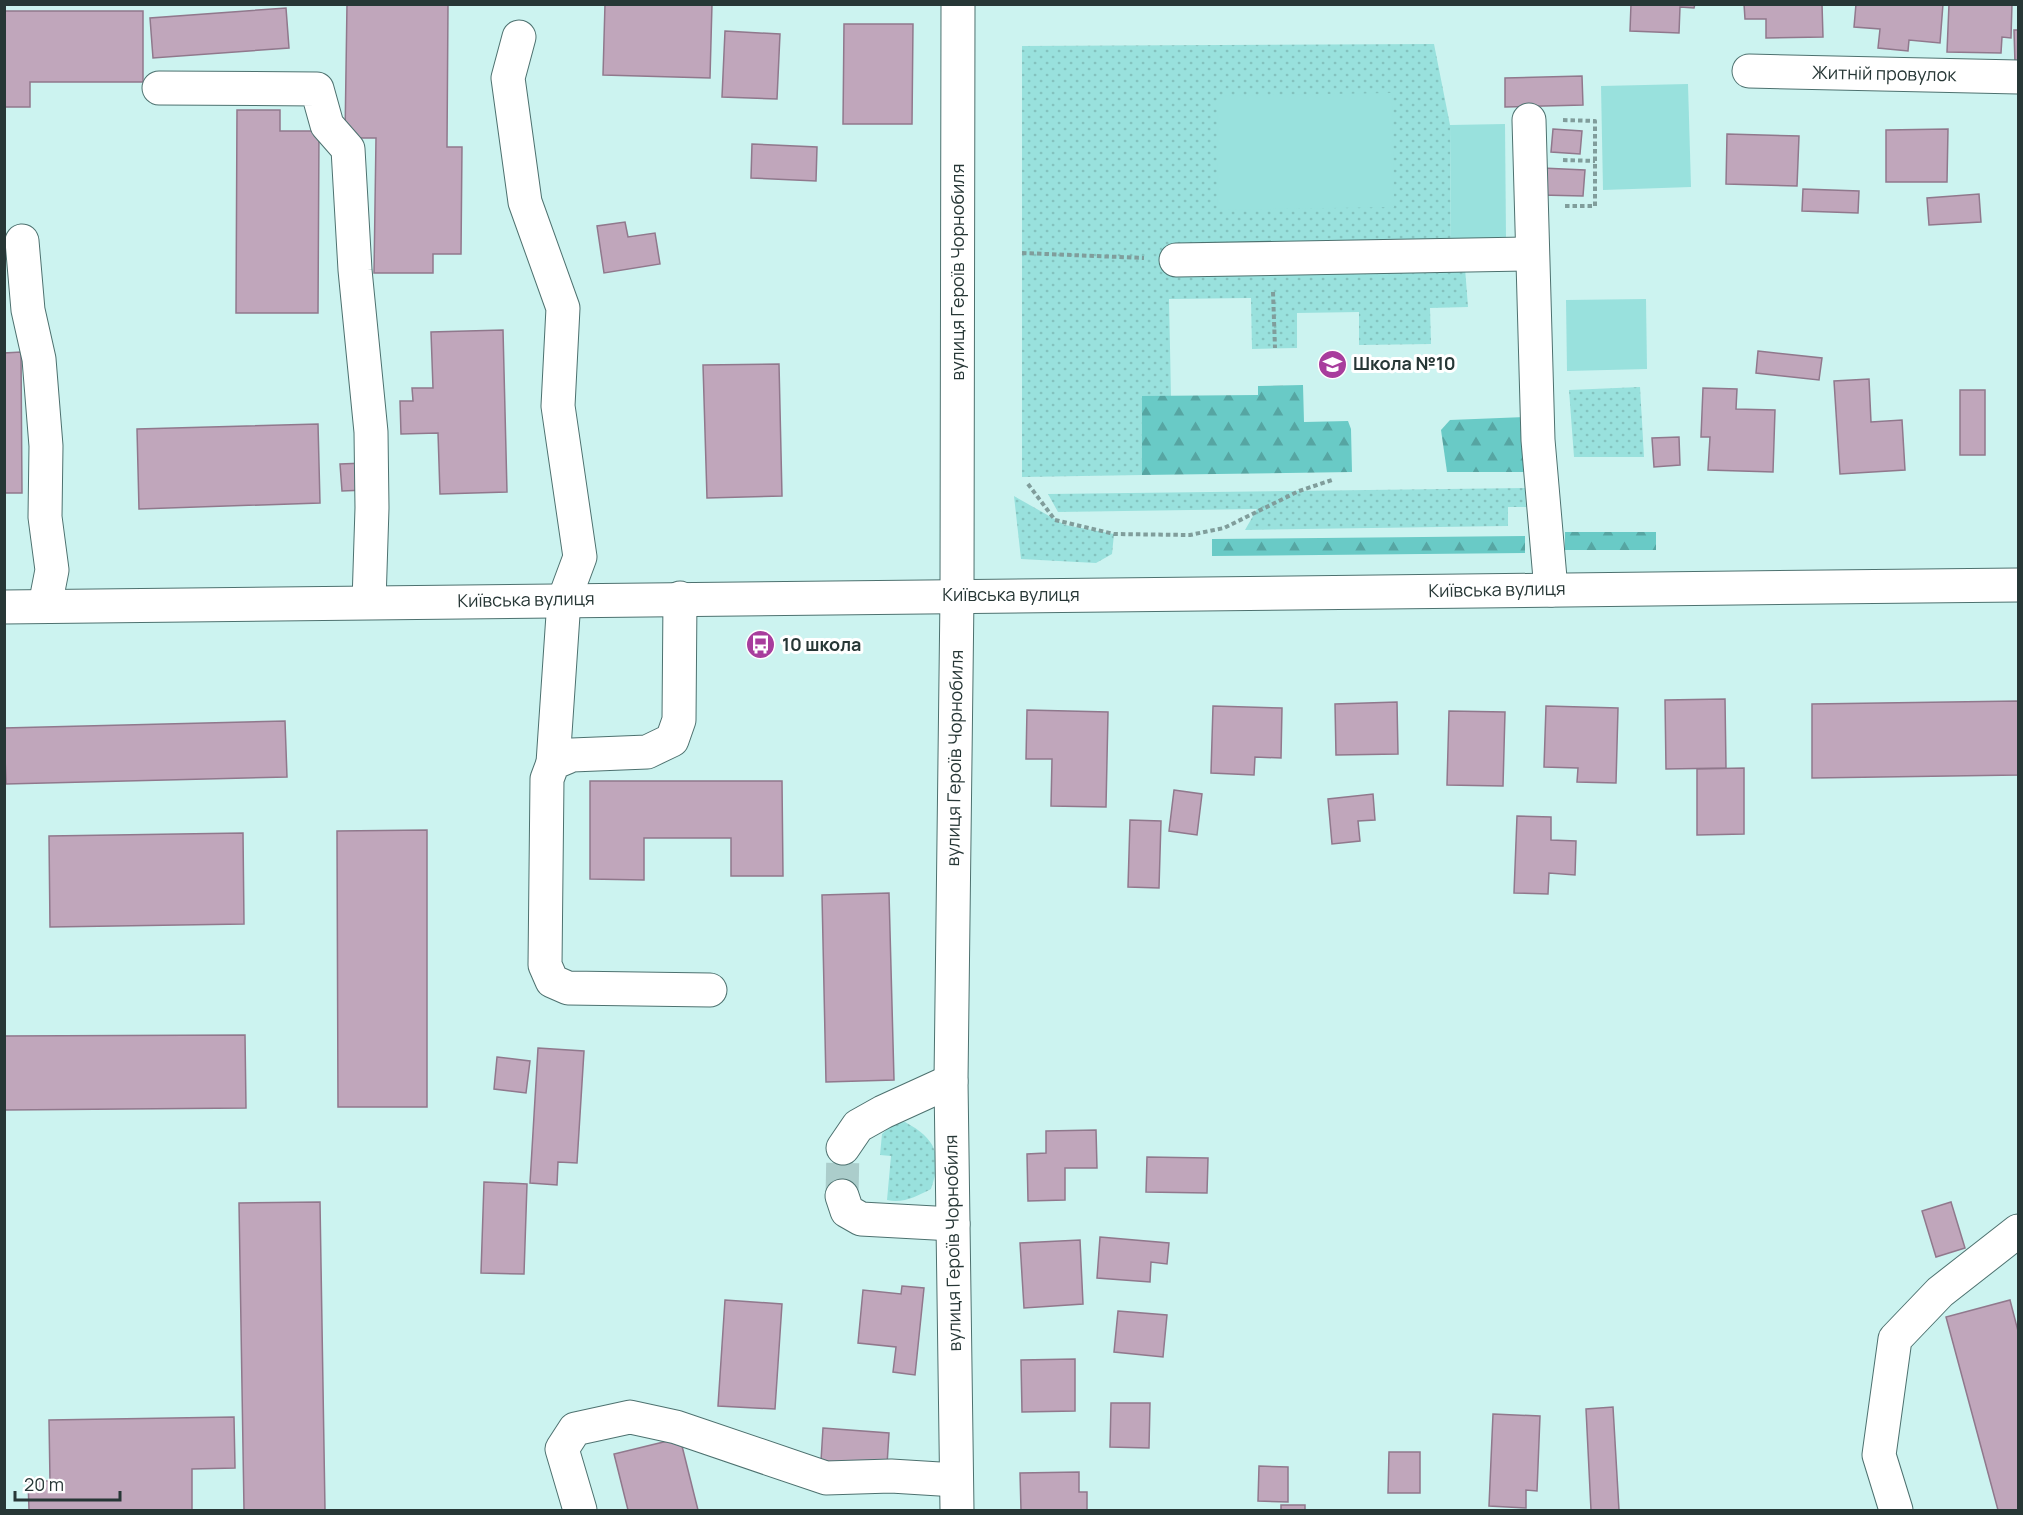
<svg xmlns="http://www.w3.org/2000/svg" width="2023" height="1515" font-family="Manrope,sans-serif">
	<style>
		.grass { fill: url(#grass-dots) }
		.forest { fill: url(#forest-firs) }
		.pitch { fill: #99e1dd }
		.building { fill: #c0a6bb; stroke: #90788c; stroke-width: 1.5 }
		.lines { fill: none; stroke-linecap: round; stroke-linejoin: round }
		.minor-tunnel { stroke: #abcdcb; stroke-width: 33; stroke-dasharray: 33 16; stroke-linecap: butt }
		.minor-casing { stroke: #4d716f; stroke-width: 35 }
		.path { stroke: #809d9b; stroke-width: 4; stroke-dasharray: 4.5 3; stroke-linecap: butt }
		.minor { stroke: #fff; stroke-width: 33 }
		.labels { text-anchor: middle; stroke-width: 6; stroke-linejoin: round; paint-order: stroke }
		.street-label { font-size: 18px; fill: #273736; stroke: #fff }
		.poi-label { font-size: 18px; font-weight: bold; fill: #273736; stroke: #fff; text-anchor: start }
	</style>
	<defs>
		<pattern id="grass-dots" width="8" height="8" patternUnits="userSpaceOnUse" patternTransform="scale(1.5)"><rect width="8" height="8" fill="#99e1dd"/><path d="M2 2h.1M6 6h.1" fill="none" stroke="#84c2be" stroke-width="1.8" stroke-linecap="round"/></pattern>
		<pattern id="forest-firs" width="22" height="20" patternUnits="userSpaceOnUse" patternTransform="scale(1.5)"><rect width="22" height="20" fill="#69cac6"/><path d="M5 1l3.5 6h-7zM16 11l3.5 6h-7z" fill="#56a5a2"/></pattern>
	</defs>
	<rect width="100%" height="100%" fill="#ccf3f0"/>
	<!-- grass -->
	<g class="grass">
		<polygon points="1434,44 1450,125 1451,255 1464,255 1468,307 1430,308 1431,344 1359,345 1359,312 1297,313 1297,348 1252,349 1251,298 1169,299 1171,396 1142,396 1142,475 1022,477 1022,46"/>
		<polygon points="1640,387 1644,457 1574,457 1569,390"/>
		<polygon points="1525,488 1526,507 1508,507 1508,526 1245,530 1257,509 1058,512 1048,494"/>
		<polygon points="1014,496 1065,525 1114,534 1112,554 1096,563 1021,559"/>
		<path d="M905 1122C936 1139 943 1155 931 1189 917 1196 903 1204 887 1200L891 1156 880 1155 882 1134 894 1123Z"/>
	</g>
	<!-- forest -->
	<g class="forest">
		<polygon points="1303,385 1304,422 1348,421 1351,429 1352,472 1142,475 1142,396 1258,395 1258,386"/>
		<polygon points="1525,417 1526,472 1447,472 1441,430 1450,420"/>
		<rect x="1565" y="532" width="91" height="18"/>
		<polygon points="1525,536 1525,553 1212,556 1212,539"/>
	</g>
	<!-- pitch -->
	<g class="pitch">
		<polygon points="1688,84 1691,187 1603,190 1601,86"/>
		<polygon points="1392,93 1394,207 1218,210 1217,96"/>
		<polygon points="1505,124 1506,238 1451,239 1450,125"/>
		<polygon points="1646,299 1647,369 1567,371 1566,300"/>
	</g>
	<!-- building -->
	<g class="building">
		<polygon points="347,4 448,4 447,147 462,147 461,254 433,254 433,273 374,273 376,138 345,138"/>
		<polygon points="605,4 712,4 710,78 603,75"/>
		<polygon points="1631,4 1695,4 1694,8 1680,7 1679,33 1630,31"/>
		<polygon points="1744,4 1822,4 1823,37 1766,38 1766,19 1745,19"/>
		<polygon points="1856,4 1943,4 1940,43 1909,40 1908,51 1878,48 1880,29 1854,27"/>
		<polygon points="1949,4 2012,4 2011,38 2002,37 2001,53 1947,52"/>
		<polygon points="286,8 289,48 153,58 150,18"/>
		<polygon points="4,11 143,11 143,82 30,82 30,107 4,107"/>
		<polygon points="844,24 913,24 912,124 843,124"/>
		<polygon points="2014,30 2018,30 2018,64 2015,64"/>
		<polygon points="725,31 780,34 777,99 722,97"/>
		<polygon points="1582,76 1583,105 1505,107 1505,78"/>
		<polygon points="237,110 280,110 280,131 319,131 318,313 236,313"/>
		<polygon points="1553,129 1582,131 1580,154 1551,152"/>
		<polygon points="1948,129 1947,182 1886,182 1886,130"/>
		<polygon points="1727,134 1799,136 1797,186 1726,184"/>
		<polygon points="752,144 817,147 816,181 751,178"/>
		<polygon points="1542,168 1585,170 1583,196 1541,195"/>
		<polygon points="1803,189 1859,191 1858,213 1802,211"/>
		<polygon points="1979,194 1981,222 1929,225 1927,198"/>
		<polygon points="625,222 628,237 655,233 660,264 604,273 597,226"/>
		<polygon points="503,330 507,492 440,494 438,433 401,434 400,401 413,401 412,388 433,388 431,332"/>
		<polygon points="1758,351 1822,358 1819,380 1756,373"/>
		<polygon points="21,352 22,493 4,493 4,353"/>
		<polygon points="779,364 782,496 707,498 703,365"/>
		<polygon points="1869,379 1871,422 1902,420 1905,470 1840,474 1834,381"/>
		<polygon points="1703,388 1737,389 1736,409 1775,410 1773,472 1708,470 1710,437 1701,437"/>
		<rect x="1960" y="390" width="25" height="65"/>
		<polygon points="318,424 320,503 139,509 137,429"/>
		<polygon points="1679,437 1680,465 1654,467 1652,438"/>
		<polygon points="365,463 366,490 342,491 340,464"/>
		<polygon points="1725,699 1726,768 1666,769 1665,700"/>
		<polygon points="2018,701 2018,775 1812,778 1812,704"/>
		<polygon points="1397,702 1398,754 1336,755 1335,704"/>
		<polygon points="1213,706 1282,708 1281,758 1255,757 1254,775 1211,773"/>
		<polygon points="1546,706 1618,708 1616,783 1577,782 1578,768 1544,767"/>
		<polygon points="1027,710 1108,712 1106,807 1051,806 1052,759 1026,759"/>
		<polygon points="1449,711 1505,712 1503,786 1447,785"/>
		<polygon points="285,721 287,777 6,784 4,728"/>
		<polygon points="1744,768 1744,834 1697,835 1697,769"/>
		<polygon points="590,781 782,781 783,876 731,876 731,838 644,838 644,880 590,879"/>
		<polygon points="1174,790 1202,794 1197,835 1169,831"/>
		<polygon points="1373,794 1375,820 1358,821 1360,841 1332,844 1328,799"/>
		<polygon points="1517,816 1551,817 1551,840 1576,841 1575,875 1549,873 1548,894 1514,893"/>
		<polygon points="1130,820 1161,821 1159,888 1128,887"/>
		<polygon points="427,830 427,1107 338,1107 337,831"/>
		<polygon points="243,833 244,924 50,927 49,836"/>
		<polygon points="889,893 894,1080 826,1082 822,895"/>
		<polygon points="245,1035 246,1108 4,1110 4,1036"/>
		<polygon points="538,1048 584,1051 577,1163 558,1162 557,1185 530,1183"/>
		<polygon points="497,1057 530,1061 526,1093 494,1089"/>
		<polygon points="1096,1130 1097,1168 1065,1168 1065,1200 1028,1201 1027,1154 1046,1153 1046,1131"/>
		<polygon points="1147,1157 1208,1158 1207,1193 1146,1192"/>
		<polygon points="484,1182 527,1184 524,1274 481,1273"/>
		<polygon points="320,1202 325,1510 244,1510 239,1203"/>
		<polygon points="1951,1202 1965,1248 1936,1257 1922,1211"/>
		<polygon points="1100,1237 1169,1243 1167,1264 1151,1262 1150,1282 1097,1278"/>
		<polygon points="1080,1240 1083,1304 1024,1308 1020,1243"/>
		<polygon points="902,1286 924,1288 915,1375 893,1372 896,1347 858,1343 863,1290 901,1294"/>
		<polygon points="725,1300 782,1304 775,1409 718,1406"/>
		<polygon points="2010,1300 2018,1331 2018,1510 1998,1510 1946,1317"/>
		<polygon points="1118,1311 1167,1315 1163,1357 1114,1352"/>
		<polygon points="1075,1359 1075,1411 1022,1412 1021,1360"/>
		<polygon points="1111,1403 1150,1403 1149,1448 1110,1447"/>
		<polygon points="1613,1407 1619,1510 1591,1510 1586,1409"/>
		<polygon points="1493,1414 1540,1416 1537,1491 1526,1490 1526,1508 1489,1506"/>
		<polygon points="234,1417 235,1468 192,1469 192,1510 29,1510 28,1481 50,1481 49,1420"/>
		<polygon points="823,1428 889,1433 887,1465 821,1461"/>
		<polygon points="680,1438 698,1510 628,1510 614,1454"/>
		<polygon points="1389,1452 1420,1452 1420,1493 1388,1493"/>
		<polygon points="1259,1466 1288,1467 1288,1502 1258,1501"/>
		<polygon points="1079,1472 1079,1492 1087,1492 1087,1510 1021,1510 1020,1473"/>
		<rect x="1281" y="1505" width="24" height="5"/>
	</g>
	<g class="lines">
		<!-- minor-tunnel -->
		<polyline class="minor-tunnel" points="842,1196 843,1148"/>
		<defs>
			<g id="minor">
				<polyline points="519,37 508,78 525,202 563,308 558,406 580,557 564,600 553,763"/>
				<polyline points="1749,71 2018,77"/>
				<polyline points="159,88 317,89 327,125 348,149 355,270 371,432 372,508 369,602"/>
				<polyline points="1529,120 1538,440 1551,590"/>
				<polyline points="22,241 28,310 39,359 46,446 45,517 52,570 45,606"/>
				<polyline points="1176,260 1531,254"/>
				<polyline points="680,598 679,720 672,740 647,752 572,755 553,763 547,779 545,965 552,981 568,988 710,990"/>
				<polyline points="4,607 2018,585"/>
				<polyline points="843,1148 858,1126 883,1112 951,1081"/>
				<polyline points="842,1196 847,1211 861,1219 953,1224"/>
				<polyline points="580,1510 562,1449 575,1429 630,1417 676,1427 826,1478 891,1476 956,1480"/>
				<polyline points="957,1510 951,1081 957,596 958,4"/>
				<polyline points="1896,1510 1879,1455 1895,1339 1940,1292 2018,1231"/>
			</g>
		</defs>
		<!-- minor casing -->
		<use href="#minor" class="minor-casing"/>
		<!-- path -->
		<g class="path">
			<polyline points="1563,120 1595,121 1595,206 1564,206"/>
			<polyline points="1563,160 1595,161"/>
			<polyline points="1022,253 1144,258"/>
			<polyline points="1273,292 1275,348"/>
			<polyline points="1028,484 1055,520 1114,534 1190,535 1224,528 1299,491 1332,480"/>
		</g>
		<!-- minor -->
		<use href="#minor" class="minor"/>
	</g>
	<!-- icons -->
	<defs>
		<symbol id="school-disc" viewBox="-11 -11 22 22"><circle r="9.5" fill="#a83d9d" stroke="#fff"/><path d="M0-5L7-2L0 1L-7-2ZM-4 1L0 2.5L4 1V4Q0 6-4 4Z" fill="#fff"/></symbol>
		<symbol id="bus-disc" viewBox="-11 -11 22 22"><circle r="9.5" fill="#a83d9d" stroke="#fff"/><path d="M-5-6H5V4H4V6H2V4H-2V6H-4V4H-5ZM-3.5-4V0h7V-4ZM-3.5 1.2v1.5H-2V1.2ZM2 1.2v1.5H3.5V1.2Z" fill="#fff"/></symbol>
	</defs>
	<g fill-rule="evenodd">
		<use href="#school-disc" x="1316" y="348" width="33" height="33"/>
		<use href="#bus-disc" x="744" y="628" width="33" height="33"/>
	</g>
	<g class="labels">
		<!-- street labels -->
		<g class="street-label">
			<text transform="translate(1884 74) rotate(1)" y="6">Житній провулок</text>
			<text transform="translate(958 272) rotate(-90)" y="6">вулиця Героїв Чорнобиля</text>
			<text transform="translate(1497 590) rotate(-1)" y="6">Київська вулиця</text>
			<text x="1011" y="601">Київська вулиця</text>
			<text transform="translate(526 600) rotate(-1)" y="6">Київська вулиця</text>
			<text transform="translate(955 758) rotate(-89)" y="6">вулиця Героїв Чорнобиля</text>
			<text transform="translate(953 1243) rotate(-91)" y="6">вулиця Героїв Чорнобиля</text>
		</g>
		<!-- poi labels -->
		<g class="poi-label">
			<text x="1353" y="370">Школа №10</text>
			<text x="782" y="651">10 школа</text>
		</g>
	</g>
	<!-- border -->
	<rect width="2023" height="1515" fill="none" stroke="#273736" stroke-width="12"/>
	<!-- scale -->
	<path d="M15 1491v9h105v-9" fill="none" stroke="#273736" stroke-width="3"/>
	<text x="24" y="1491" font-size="18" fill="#273736" stroke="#ffffff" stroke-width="4.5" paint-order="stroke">20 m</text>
</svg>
